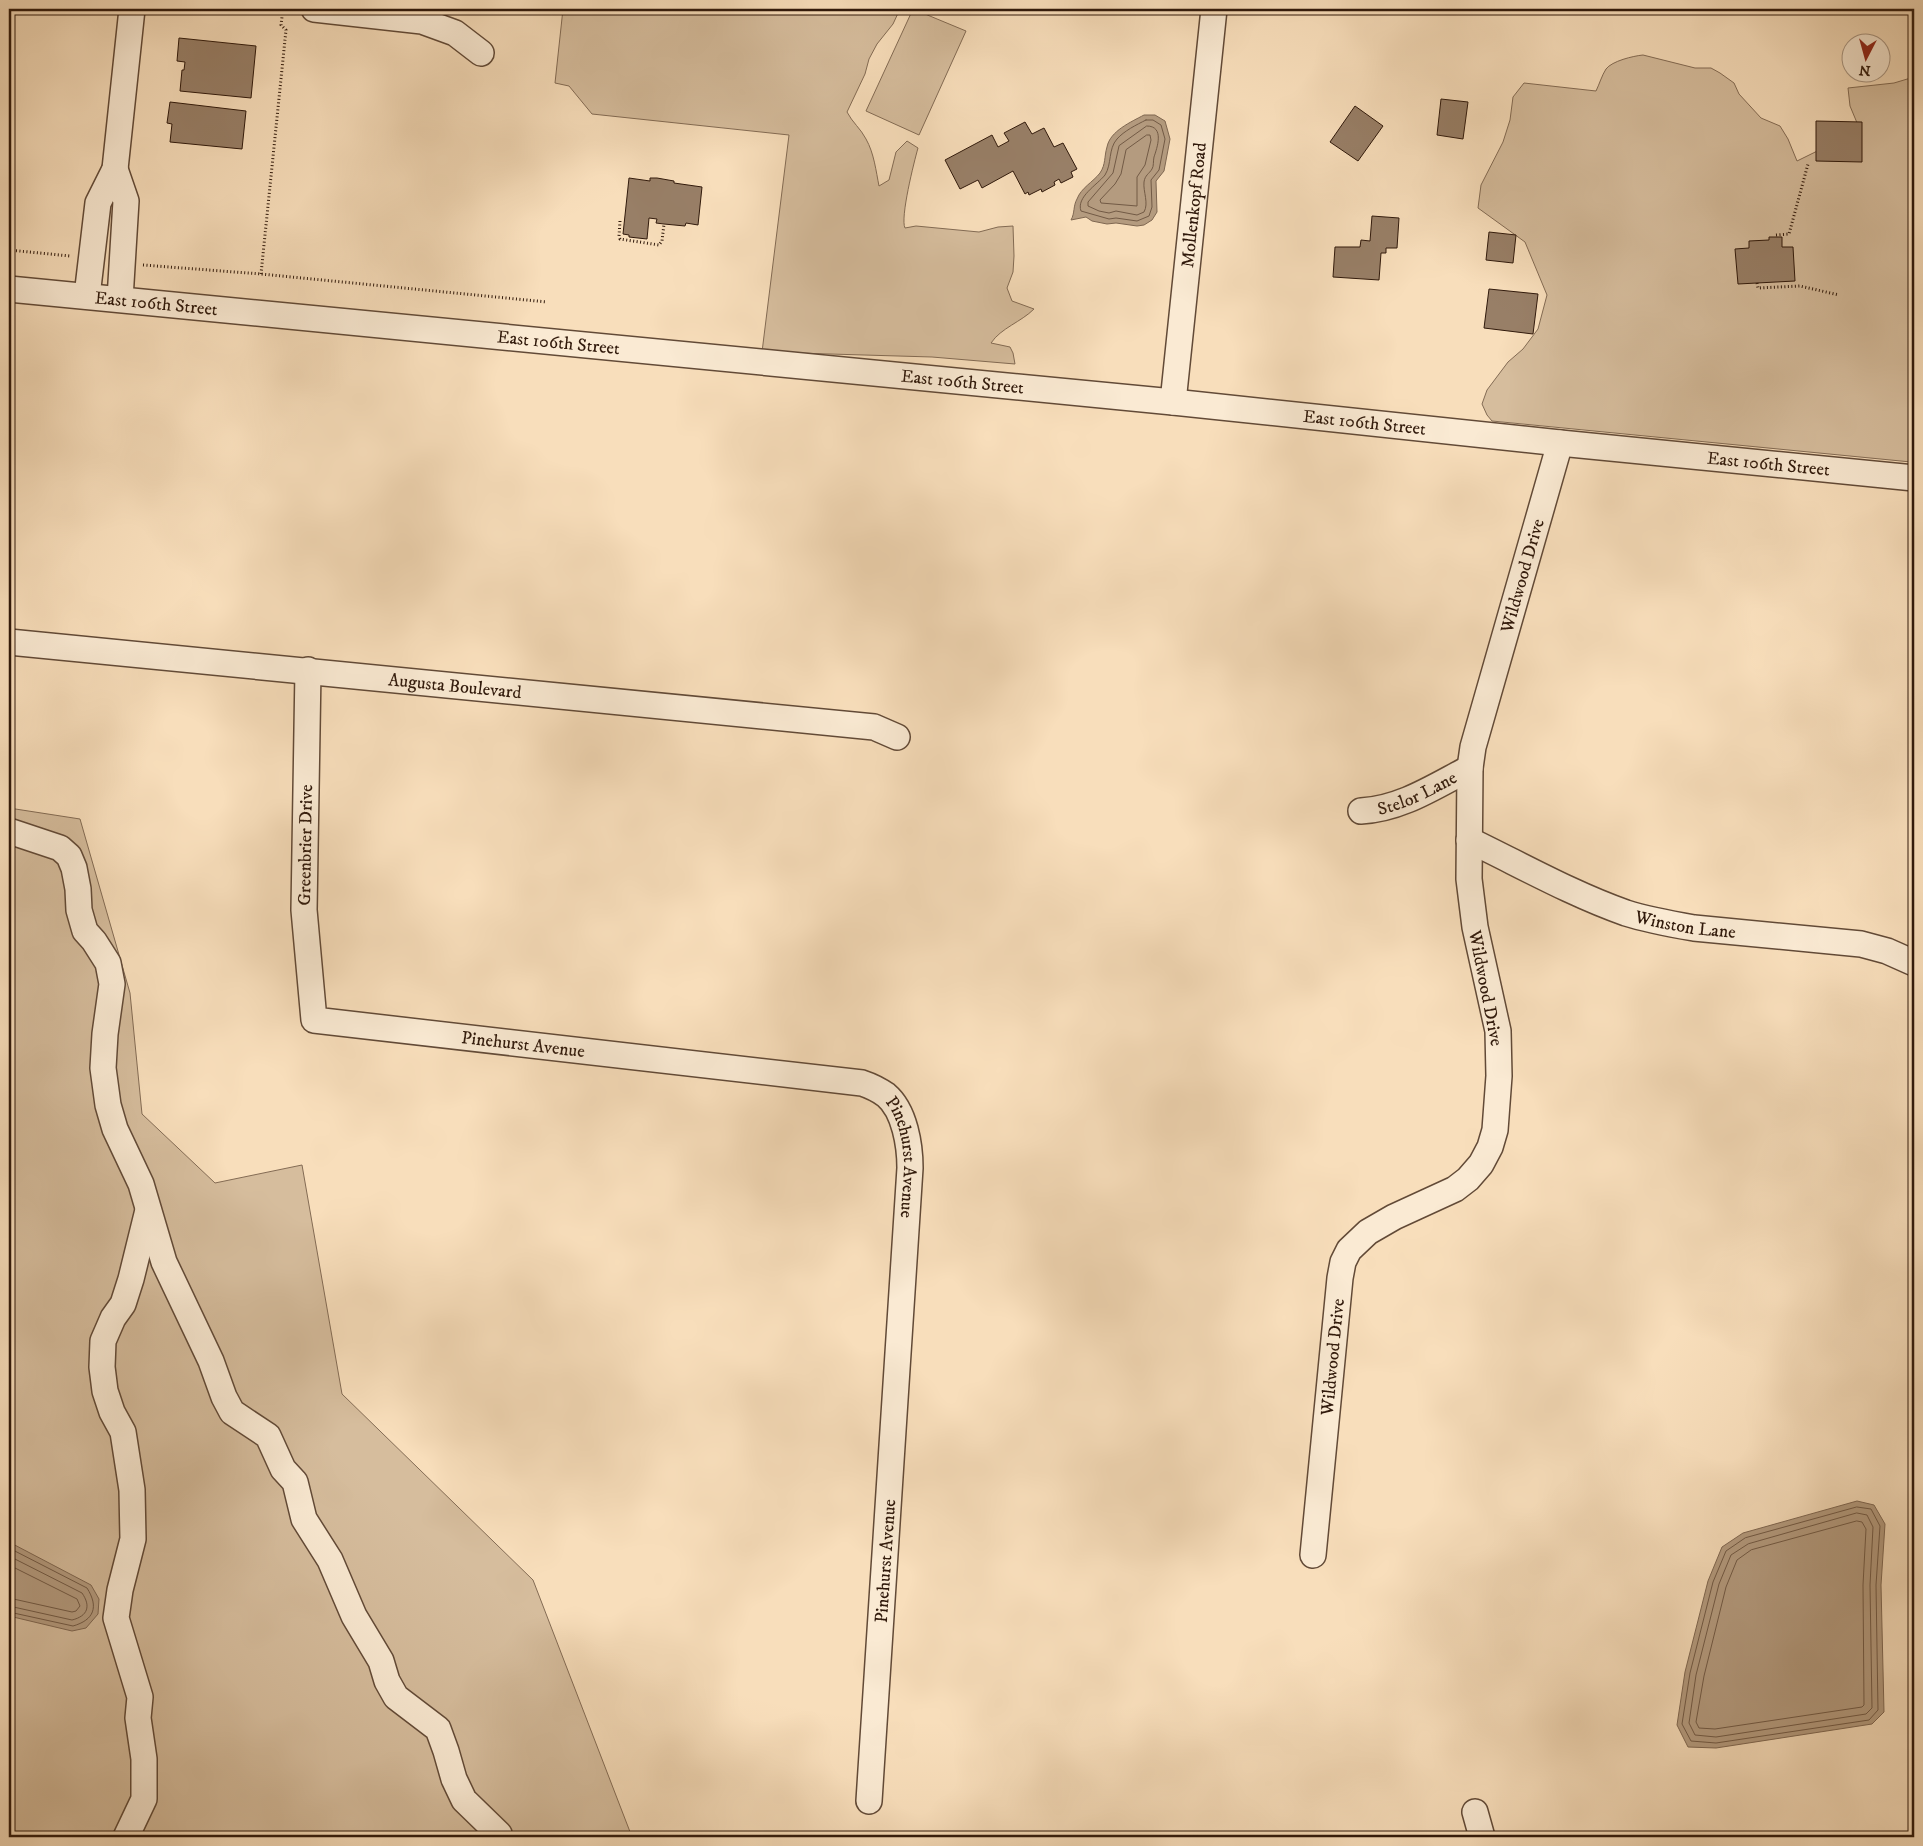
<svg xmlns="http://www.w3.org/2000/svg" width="1923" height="1846" font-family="'IM FELL DW Pica',serif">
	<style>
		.green { fill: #d6bd9d; stroke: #836b54 }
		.water { fill: #b49b7f; stroke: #7f6751 }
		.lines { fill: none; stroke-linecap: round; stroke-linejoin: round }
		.shore { stroke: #725a45; stroke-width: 1 }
		.building { fill: #987f67; stroke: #30190b }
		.minor-casing { stroke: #624a37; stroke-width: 28 }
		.path { stroke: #30190b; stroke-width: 3; stroke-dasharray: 1 2.5; stroke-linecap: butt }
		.minor { stroke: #faead3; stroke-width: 25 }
		.labels { text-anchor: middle; stroke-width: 4.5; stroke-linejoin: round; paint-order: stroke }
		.street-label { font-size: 18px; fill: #30190b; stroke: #faead3 }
	</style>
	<rect width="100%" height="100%" fill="#f8debb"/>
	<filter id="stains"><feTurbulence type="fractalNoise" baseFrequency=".004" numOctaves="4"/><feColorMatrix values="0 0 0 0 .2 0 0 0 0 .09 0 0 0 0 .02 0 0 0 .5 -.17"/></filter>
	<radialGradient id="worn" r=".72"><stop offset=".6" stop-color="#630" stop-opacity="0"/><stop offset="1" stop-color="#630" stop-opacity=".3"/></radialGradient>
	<!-- green -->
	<g class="green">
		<path d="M563 9H900L893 24 877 44 869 59 865 74 847 112C852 122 861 129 866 139 874 153 876 171 879 186L889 180 896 152 907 141 918 148C914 162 900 218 905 228L916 226 979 232 998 227 1013 226 1014 256 1013 272 1007 288 1012 301 1034 309C1021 322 1001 328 991 343L1010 347 1013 353 1015 364 932 357 762 352 789 135 592 114 569 86 555 83Z"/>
		<polygon points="913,9 966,31 919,135 866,111"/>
		<path d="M1643 55 1695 68H1711L1720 73 1734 83 1739 94 1761 118 1780 126 1788 139 1797 161 1860 130 1850 106 1848 88 1894 83 1914 77V432L1911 462 1492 421 1487 415 1482 404 1487 390 1508 362 1523 349 1538 329 1547 295 1525 242 1478 208 1481 185 1503 142 1510 120 1513 97 1524 83 1596 91C1599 85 1602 75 1606 69 1612 61 1633 56 1643 55Z"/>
		<polygon points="9,808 80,819 130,993 142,1114 215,1183 302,1165 342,1394 533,1580 632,1837 9,1837"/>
	</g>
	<!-- water -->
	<g class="water">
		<path d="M1144 115H1155L1165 121 1170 139 1164 171 1156 181 1157 212 1152 220 1144 225 1137 226 1116 223 1107 224 1092 221 1086 217 1071 220C1075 213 1073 206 1077 199 1081 188 1093 182 1100 173 1106 164 1104 157 1107 147 1110 131 1131 122 1144 115Z"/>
		<polygon points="1857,1501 1874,1505 1885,1524 1881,1585 1884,1712 1872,1724 1716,1748 1688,1747 1677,1725 1685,1672 1708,1581 1722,1547 1743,1533"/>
		<polygon points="9,1542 91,1585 99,1599 98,1614 86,1628 72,1631 9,1616"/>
	</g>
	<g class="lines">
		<!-- shore -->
		<g class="shore">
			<path d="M1146 120H1153L1161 125 1165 139 1159 170 1151 180 1152 207 1149 216 1137 221 1116 218 1109 219 1081 211C1076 197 1097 185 1105 175 1112 164 1108 149 1117 139 1124 131 1136 125 1146 120Z"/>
			<path d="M1147 126C1165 126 1157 148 1154 157 1153 161 1154 166 1152 169 1149 174 1145 175 1144 182 1143 192 1149 203 1144 212L1137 215 1116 211 1109 213 1099 211 1088 206V202L1113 173 1119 146Z"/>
			<polygon points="1147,135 1150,135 1151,140 1145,165 1137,177 1137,206 1101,203 1100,200 1115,184 1121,174 1126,150"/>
			<polygon points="1857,1507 1871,1509 1880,1526 1876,1585 1878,1710 1869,1720 1716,1743 1691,1741 1682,1724 1690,1673 1713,1582 1726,1551 1745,1538"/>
			<polygon points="1857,1513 1867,1515 1873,1527 1870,1585 1872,1708 1866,1714 1716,1737 1695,1735 1689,1723 1696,1675 1719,1584 1731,1555 1748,1544"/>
			<polygon points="1857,1521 1862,1522 1866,1529 1863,1585 1864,1705 1862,1707 1715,1729 1699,1728 1696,1722 1704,1676 1726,1587 1737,1560 1751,1550"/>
			<path d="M9 1548 87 1588C99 1607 94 1620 73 1626L9 1612"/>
			<path d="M9 1556 82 1593C91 1606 88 1616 72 1620L9 1606"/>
			<polyline points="9,1565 77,1599 80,1606 76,1611 72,1612 9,1598"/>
		</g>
	</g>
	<!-- building -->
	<g class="building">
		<polygon points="179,38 256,46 251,98 180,91 182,70 184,70 185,62 177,61"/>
		<polygon points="1441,99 1468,102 1463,139 1437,135"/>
		<polygon points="170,102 246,111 242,149 170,142 172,124 167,123"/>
		<polygon points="1355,106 1383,126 1358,161 1330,142"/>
		<polygon points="1816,121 1862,122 1862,162 1816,161"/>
		<polygon points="1025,122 1032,134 1044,128 1054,147 1063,143 1077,169 1071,172 1073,177 1061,183 1059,179 1054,182 1055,185 1042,192 1041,189 1029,195 1028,192 1025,194 1013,171 982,188 978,180 960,189 945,160 992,135 998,147 1009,141 1004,133"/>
		<polygon points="629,178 650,181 650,178 657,178 674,181 674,183 702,187 698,225 686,223 685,226 664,224 656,223 657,219 649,218 647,239 629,237 629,235 623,234"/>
		<polygon points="1372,216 1399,218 1397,248 1386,248 1386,253 1381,253 1379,280 1333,277 1335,247 1360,247 1361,240 1370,241"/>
		<polygon points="1489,232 1516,235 1513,263 1486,260"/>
		<polygon points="1769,237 1782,237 1782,247 1793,247 1795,281 1738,284 1735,249 1749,248 1749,241 1769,240"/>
		<polygon points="1489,289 1538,294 1533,334 1484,328"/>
		<polygon points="321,1834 351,1837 321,1837"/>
	</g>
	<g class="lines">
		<defs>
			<g id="minor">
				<polyline points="314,9 422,21 455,33 481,53"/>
				<polyline points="115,169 126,201 120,299"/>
				<path id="s1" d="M9 289 1173 402 1560 443 1914 478"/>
				<polyline points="87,296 98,203 115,169 132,9"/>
				<path id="s2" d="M1173 402 1214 9"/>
				<path id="s3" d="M9 642 874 727 897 737"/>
				<path id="s4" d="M308 670 304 910 314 1020 862 1083C871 1086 879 1090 886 1095 905 1111 910 1146 910 1168L869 1801"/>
				<path id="s5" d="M1361 811C1401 809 1435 786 1470 768"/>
				<polyline points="9,831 60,848 69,856 74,868 78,889 79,910 85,931 94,941 108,963 112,984 105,1034 103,1068 108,1105 115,1129 141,1184 164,1262 211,1361 224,1397 232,1412 268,1436 283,1469 295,1482 304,1519 330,1560 354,1616 381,1661 387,1681 396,1697 438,1729 446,1751 454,1779 464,1800 499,1834 499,1837"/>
				<path id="s6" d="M1469 840C1521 865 1572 894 1626 913 1648 920 1671 924 1694 928L1861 944 1887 951 1914 963"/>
				<path id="s7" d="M1313 1555 1340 1278 1343 1262 1349 1250 1368 1232 1394 1217 1455 1189 1468 1179 1481 1164 1490 1147 1495 1130 1499 1076 1498 1031 1475 927 1469 879 1470 768 1473 747 1560 443"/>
				<polyline points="1475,1812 1482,1837"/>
				<polyline points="126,1837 144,1799 144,1759 138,1718 140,1697 116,1618 120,1590 133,1539 132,1490 123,1432 112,1412 105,1391 102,1367 103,1341 113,1318 123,1304 131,1279 148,1210"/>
			</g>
		</defs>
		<!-- minor casing -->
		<use href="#minor" class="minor-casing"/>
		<!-- path -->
		<g class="path">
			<polyline points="620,221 619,236 620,239 659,245 662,241 664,224"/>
			<polyline points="1776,235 1789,234 1808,164"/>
			<polyline points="9,250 70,256"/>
			<polyline points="143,265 261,274 547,302"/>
			<polyline points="261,274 286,30 281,25 283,9"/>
			<polyline points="1757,283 1758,288 1800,286 1839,295"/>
		</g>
		<!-- minor -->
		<use href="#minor" class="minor"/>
	</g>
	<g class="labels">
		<!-- street labels -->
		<g class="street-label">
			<text dy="6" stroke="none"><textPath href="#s2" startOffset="198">Mollenkopf Road</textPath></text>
			<text dy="6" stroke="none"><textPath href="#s1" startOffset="148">East 106th Street</textPath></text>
			<text dy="6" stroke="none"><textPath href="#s1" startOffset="552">East 106th Street</textPath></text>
			<text dy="6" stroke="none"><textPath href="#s1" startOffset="958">East 106th Street</textPath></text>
			<text dy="6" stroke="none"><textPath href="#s1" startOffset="1362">East 106th Street</textPath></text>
			<text dy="6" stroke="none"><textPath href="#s1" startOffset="1768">East 106th Street</textPath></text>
			<text dy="6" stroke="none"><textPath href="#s7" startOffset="1069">Wildwood Drive</textPath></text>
			<text dy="6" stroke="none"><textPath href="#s3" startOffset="448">Augusta Boulevard</textPath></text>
			<text dy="6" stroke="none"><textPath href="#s5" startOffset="59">Stelor Lane</textPath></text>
			<text transform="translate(305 845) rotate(-89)" y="6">Greenbrier Drive</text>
			<text dy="6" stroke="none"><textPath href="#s6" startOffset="234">Winston Lane</textPath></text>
			<text transform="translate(1486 988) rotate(79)" y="6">Wildwood Drive</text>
			<text dy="6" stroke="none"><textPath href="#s4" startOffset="561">Pinehurst Avenue</textPath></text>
			<text dy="6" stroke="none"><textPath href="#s4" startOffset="996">Pinehurst Avenue</textPath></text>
			<text dy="6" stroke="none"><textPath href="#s7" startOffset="199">Wildwood Drive</textPath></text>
			<text transform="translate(885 1561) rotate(-86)" y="6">Pinehurst Avenue</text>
		</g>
	</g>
	<!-- margin -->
	<rect width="1923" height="1846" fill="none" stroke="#f8debb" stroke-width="30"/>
	<rect x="10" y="10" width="1903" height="1826" fill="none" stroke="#30190b" stroke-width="2.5"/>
	<rect x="15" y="15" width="1893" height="1816" fill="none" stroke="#30190b"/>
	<!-- north arrow -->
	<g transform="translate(1866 58) rotate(186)"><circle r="24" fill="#faead3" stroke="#a99683"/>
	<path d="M0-4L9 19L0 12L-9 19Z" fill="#8f2418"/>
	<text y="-8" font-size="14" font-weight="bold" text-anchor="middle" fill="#30190b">N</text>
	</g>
	<rect width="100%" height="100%" filter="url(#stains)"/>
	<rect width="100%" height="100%" fill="url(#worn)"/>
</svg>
